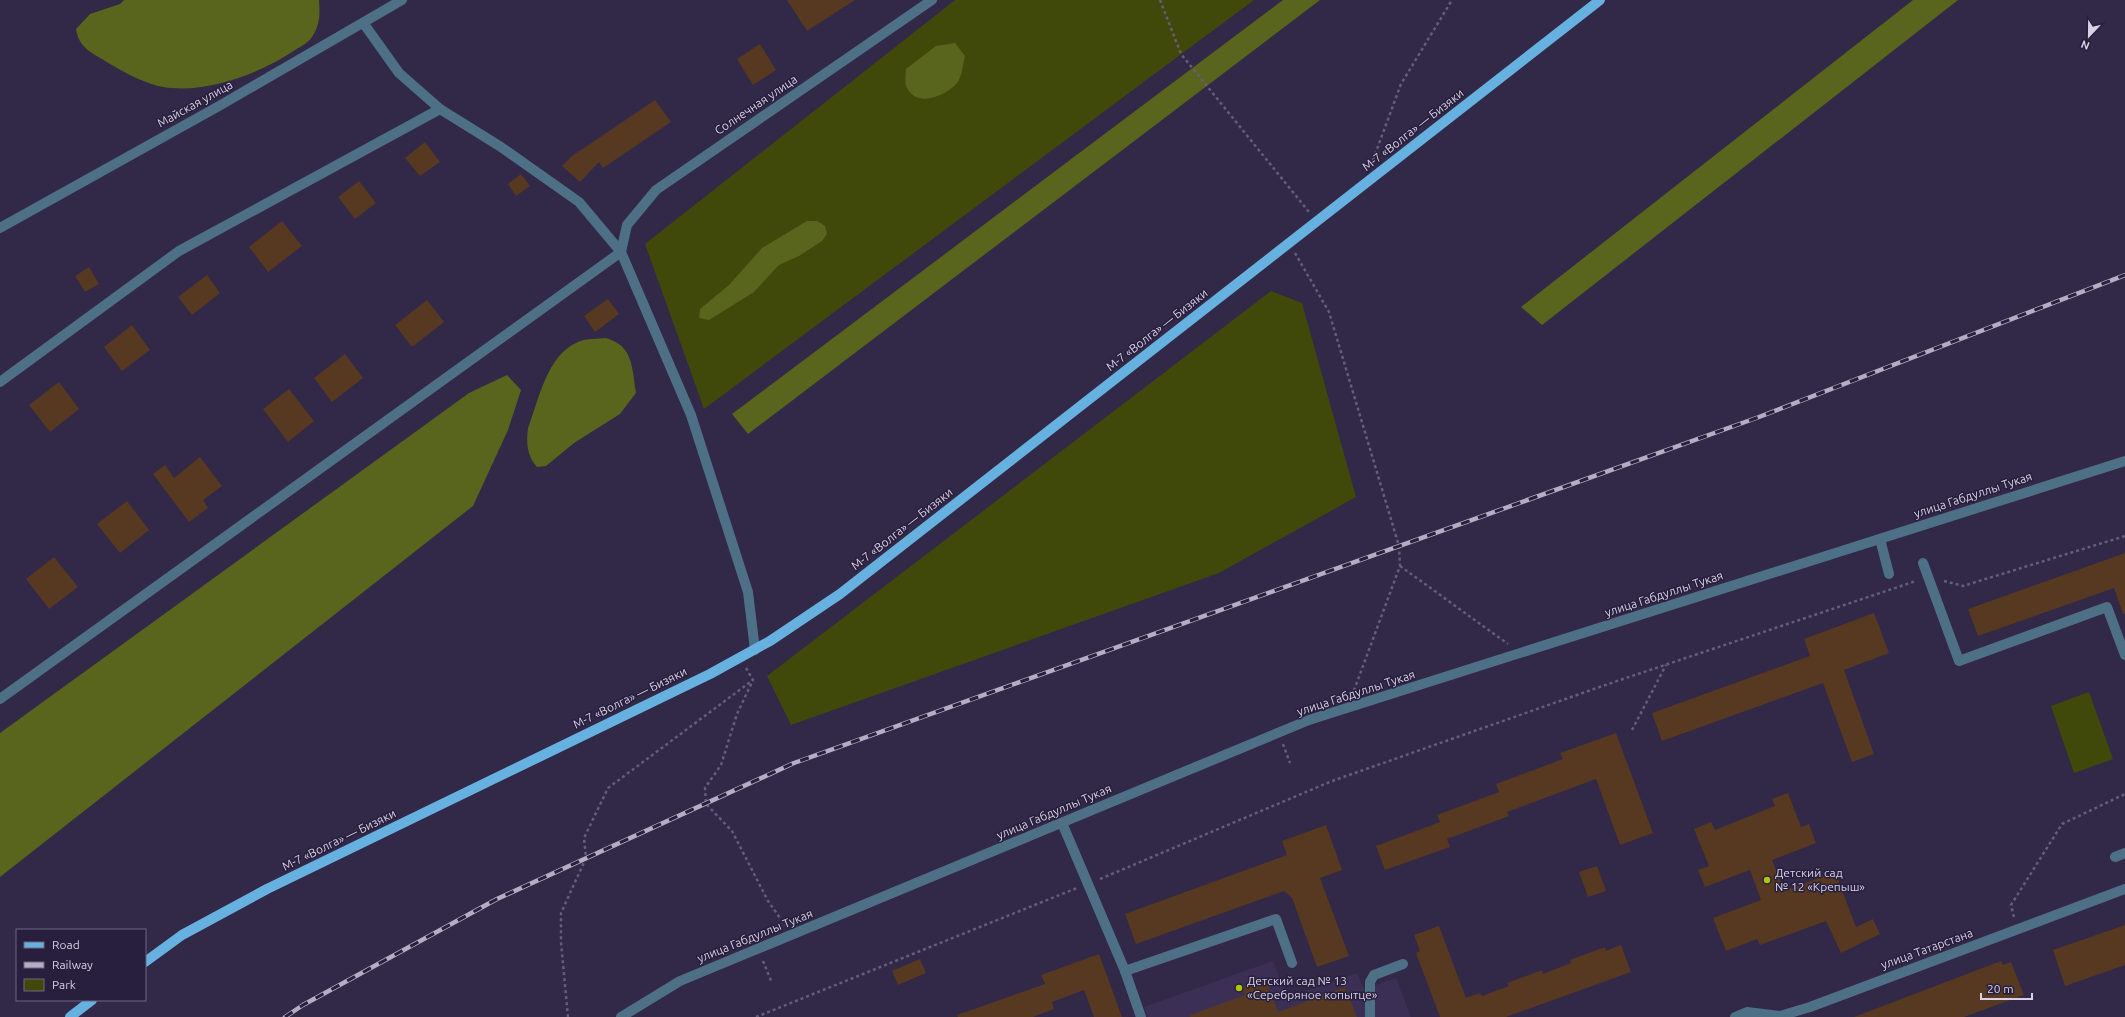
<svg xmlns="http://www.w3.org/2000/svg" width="2125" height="1017" font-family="Ubuntu,sans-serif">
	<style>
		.built { fill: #3b2f55 }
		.green { fill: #40490a }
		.forest { fill: #59641c }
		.building { fill: #573821 }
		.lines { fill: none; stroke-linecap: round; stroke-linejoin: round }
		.path { stroke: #665d79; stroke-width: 2.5; stroke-dasharray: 3 3; stroke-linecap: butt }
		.minor { stroke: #4d7087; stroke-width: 10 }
		.major { stroke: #66b1df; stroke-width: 10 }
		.rail-casing { stroke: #b4aec4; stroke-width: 4.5 }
		.rail { stroke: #281e3d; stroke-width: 3; stroke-dasharray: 9; stroke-linecap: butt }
		.poi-dot { fill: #afc507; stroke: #281e3d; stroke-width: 1.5 }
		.labels { text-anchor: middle; stroke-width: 3; stroke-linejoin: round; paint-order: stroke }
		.street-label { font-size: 12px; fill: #d7d2e6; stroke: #281e3d }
		.poi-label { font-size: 12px; fill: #d7d2e6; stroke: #281e3d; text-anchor: start }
	</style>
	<rect width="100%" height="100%" fill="#322847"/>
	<!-- built -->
	<polygon class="built" points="1273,961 1287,998 1357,973 1364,989 1396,978 1411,1017 1148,1017 1144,1007"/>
	<!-- green -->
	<g class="green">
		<polygon points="955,0 1254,0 704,409 645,244"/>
		<polygon points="1271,291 1302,303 1356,497 1219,573 791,725 767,676"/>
		<polygon points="2089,692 2113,759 2074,773 2051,706"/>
	</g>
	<!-- forest -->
	<g class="forest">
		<path d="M124 0H319C320 14 320 25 312 37 308 43 300 47 295 50 260 74 205 94 163 87 145 84 121 71 105 61 91 52 79 48 76 29L90 14 120 4Z"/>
		<polygon points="1283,0 1320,0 748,434 732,414"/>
		<polygon points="1913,0 1958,0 1542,325 1521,307"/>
		<path d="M955 43 965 56C963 64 962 77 957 83 946 96 917 108 907 88 904 83 906 74 906 69L936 46Z"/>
		<polygon points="807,221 817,221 825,226 827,234 822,241 799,256 779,265 754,292 709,320 699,318 700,309 729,285 762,248"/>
		<path d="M606 338C634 346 632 369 636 393L620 414 574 443 546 466 537 467C527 456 526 443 528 428 539 399 547 355 578 342 586 338 598 339 606 338Z"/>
		<polygon points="507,375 521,390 508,430 473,506 0,877 0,733 469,393"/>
	</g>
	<!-- building -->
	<g class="building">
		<polygon points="787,0 855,0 807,31"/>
		<polygon points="760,44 776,70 753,85 737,59"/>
		<polygon points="655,100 671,122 603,168 599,162 580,182 562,166 572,156"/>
		<polygon points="425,142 440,162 420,176 405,158"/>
		<polygon points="521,174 530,186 516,196 508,184"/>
		<polygon points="359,181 376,203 355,219 338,197"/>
		<polygon points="282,221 302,246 268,272 249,247"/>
		<polygon points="89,267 99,284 85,292 75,276"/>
		<polygon points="207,275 220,293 192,315 178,297"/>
		<polygon points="608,299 619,314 595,332 584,316"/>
		<polygon points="427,300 444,322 412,347 395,325"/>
		<polygon points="132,325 150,350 122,371 104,347"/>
		<polygon points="345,354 363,378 332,402 314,378"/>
		<polygon points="59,382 79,409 50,432 29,405"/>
		<polygon points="289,389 314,421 288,442 263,409"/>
		<polygon points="200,457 222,486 203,500 208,508 189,522 153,474 165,465 174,478"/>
		<polygon points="127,501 149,530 120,553 97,524"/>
		<polygon points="2125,553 2125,614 2123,614 2114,588 1978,636 1968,609"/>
		<polygon points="54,557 78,587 49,609 26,579"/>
		<polygon points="1874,613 1889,653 1844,670 1874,754 1852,762 1823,683 1662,741 1652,713 1810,656 1804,639"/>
		<polygon points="1616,733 1653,833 1620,845 1596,779 1507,812 1509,816 1447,839 1450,847 1385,870 1376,846 1440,822 1437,815 1499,792 1496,784 1563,759 1560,753"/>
		<polygon points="1788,793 1801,827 1809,824 1816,843 1772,860 1784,891 1835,872 1856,927 1873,919 1880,934 1841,953 1826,921 1760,945 1757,939 1726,951 1713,918 1761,900 1750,870 1705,887 1698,870 1709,866 1694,829 1711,822 1715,830 1775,806 1772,799"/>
		<polygon points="1326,825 1342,870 1320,878 1349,956 1317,967 1292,898 1284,891 1136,944 1125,914 1287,855 1282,841"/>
		<polygon points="1597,866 1606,891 1588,897 1579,872"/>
		<polygon points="2125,925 2125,965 2065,986 2053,950"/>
		<polygon points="1439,926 1466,998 1480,993 1482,996 1509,986 1507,983 1542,970 1543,974 1571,963 1570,960 1605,947 1606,951 1621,945 1631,972 1506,1017 1440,1017 1416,953 1420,951 1414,935"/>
		<polygon points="1099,954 1122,1017 1094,1017 1084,990 1052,1002 1054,1009 1033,1017 958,1017 957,1015 1045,984 1041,975"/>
		<polygon points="920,959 926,973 898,985 892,971"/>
		<polygon points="2001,961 2003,965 2011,962 2024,995 1964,1017 1854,1017"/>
		<polygon points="1265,978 1278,1012 1345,987 1357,1017 1190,1017 1190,1015 1245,995 1242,987"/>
	</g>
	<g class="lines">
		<!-- path -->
		<g class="path">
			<polyline points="1160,0 1181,54 1309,212"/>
			<polyline points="1373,160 1401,84 1452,0"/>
			<polyline points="1295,253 1329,312 1399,546 1400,566 1353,693"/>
			<polyline points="1400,566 1508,644"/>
			<polyline points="1944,581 1963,586 2125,536"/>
			<polyline points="746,668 753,680 737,714 721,765 705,788 706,804 732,831 768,901 785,925"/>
			<polyline points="1632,730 1666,665"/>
			<polyline points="1283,744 1290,763"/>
			<polyline points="1100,879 1332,781 1614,682 1916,581"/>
			<polyline points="2014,917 2011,905 2062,824 2125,794"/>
			<polyline points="763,961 772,983"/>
			<polyline points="568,1017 561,942 561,913 586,858 584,838 608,788 753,680"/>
			<polyline points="756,1017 1077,888"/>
		</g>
		<!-- minor -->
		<g class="minor">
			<polyline points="364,24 399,73 440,109 501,147 579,202 621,252 691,415 748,592 755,650"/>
			<polyline points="0,228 219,106 402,0"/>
			<polyline points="621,252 627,225 656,190 932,0"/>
			<polyline points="0,382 179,251 440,109"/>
			<polyline points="1880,539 1889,574"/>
			<polyline points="1923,563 1959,661 2107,607 2125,655"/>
			<polyline points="0,699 621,252"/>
			<polyline points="1062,823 1125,971 1276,919 1292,963"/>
			<polyline points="2115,857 2125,853"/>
			<polyline points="1125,971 1141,1017"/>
			<polyline points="621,1017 680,981 1309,720 2125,461"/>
			<polyline points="1370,1017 1370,982 1374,975 1403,964"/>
			<polyline points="1735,1017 1747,1012 1780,1016 1810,1007 2125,889"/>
		</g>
		<!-- major -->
		<g class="major">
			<polyline points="145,962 182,935 267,889 710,674 770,641 840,594 1600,0"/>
			<polyline points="70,1017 92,1000"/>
		</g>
		<defs>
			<polyline id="rail" points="285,1017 303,1005 497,899 794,763 1759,417 2125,275"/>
		</defs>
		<!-- rail casing -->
		<use href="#rail" class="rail-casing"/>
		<!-- rail -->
		<use href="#rail" class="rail"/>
	</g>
	<!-- markers -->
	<g class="poi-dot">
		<circle cx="1767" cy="880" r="4"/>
		<circle cx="1239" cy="988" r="4"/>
	</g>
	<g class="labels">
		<!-- street labels -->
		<g class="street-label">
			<text transform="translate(195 104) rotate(-29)" y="4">Майская улица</text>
			<text transform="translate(756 105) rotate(-34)" y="4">Солнечная улица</text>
			<text transform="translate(1413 130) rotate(-38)" y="4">М-7 «Волга» — Бизяки</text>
			<text transform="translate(1157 330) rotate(-38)" y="4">М-7 «Волга» — Бизяки</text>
			<text transform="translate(1973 495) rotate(-18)" y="4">улица Габдуллы Тукая</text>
			<text transform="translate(902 529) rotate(-38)" y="4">М-7 «Волга» — Бизяки</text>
			<text transform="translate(1664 594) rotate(-18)" y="4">улица Габдуллы Тукая</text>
			<text transform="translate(1356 693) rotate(-18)" y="4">улица Габдуллы Тукая</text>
			<text transform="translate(630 698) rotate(-26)" y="4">М-7 «Волга» — Бизяки</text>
			<text transform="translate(1054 812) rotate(-23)" y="4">улица Габдуллы Тукая</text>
			<text transform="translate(339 840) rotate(-26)" y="4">М-7 «Волга» — Бизяки</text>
			<text transform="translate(755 936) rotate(-22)" y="4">улица Габдуллы Тукая</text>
			<text transform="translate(1927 949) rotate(-20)" y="4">улица Татарстана</text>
		</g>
		<!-- poi labels -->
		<g class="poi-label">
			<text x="1775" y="877">Детский сад<tspan x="1775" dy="14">№ 12 «Крепыш»</tspan></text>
			<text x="1247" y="985">Детский сад № 13<tspan x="1247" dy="14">«Серебряное копытце»</tspan></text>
		</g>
	</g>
	<!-- legend -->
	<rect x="16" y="929" width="130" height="72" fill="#281e3d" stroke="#6e6681"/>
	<rect x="24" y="942" width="20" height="6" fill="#66b1df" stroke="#6e6681"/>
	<text x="52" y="949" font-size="12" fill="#d7d2e6">Road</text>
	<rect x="24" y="962" width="20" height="6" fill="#b4aec4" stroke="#6e6681"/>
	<text x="52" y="969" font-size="12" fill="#d7d2e6">Railway</text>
	<rect x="24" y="979" width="20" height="12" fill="#40490a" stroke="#6e6681"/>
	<text x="52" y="989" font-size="12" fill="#d7d2e6">Park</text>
	<!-- north arrow -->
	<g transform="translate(2089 36) rotate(202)" stroke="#281e3d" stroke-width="3" paint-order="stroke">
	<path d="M0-3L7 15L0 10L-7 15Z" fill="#d7d2e6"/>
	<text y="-6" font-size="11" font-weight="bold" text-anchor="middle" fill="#d7d2e6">N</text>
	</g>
	<!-- scale -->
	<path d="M1981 993v6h51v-6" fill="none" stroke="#d7d2e6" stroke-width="2"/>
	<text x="1987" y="993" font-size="12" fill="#d7d2e6" stroke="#281e3d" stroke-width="3" paint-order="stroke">20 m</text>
</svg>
